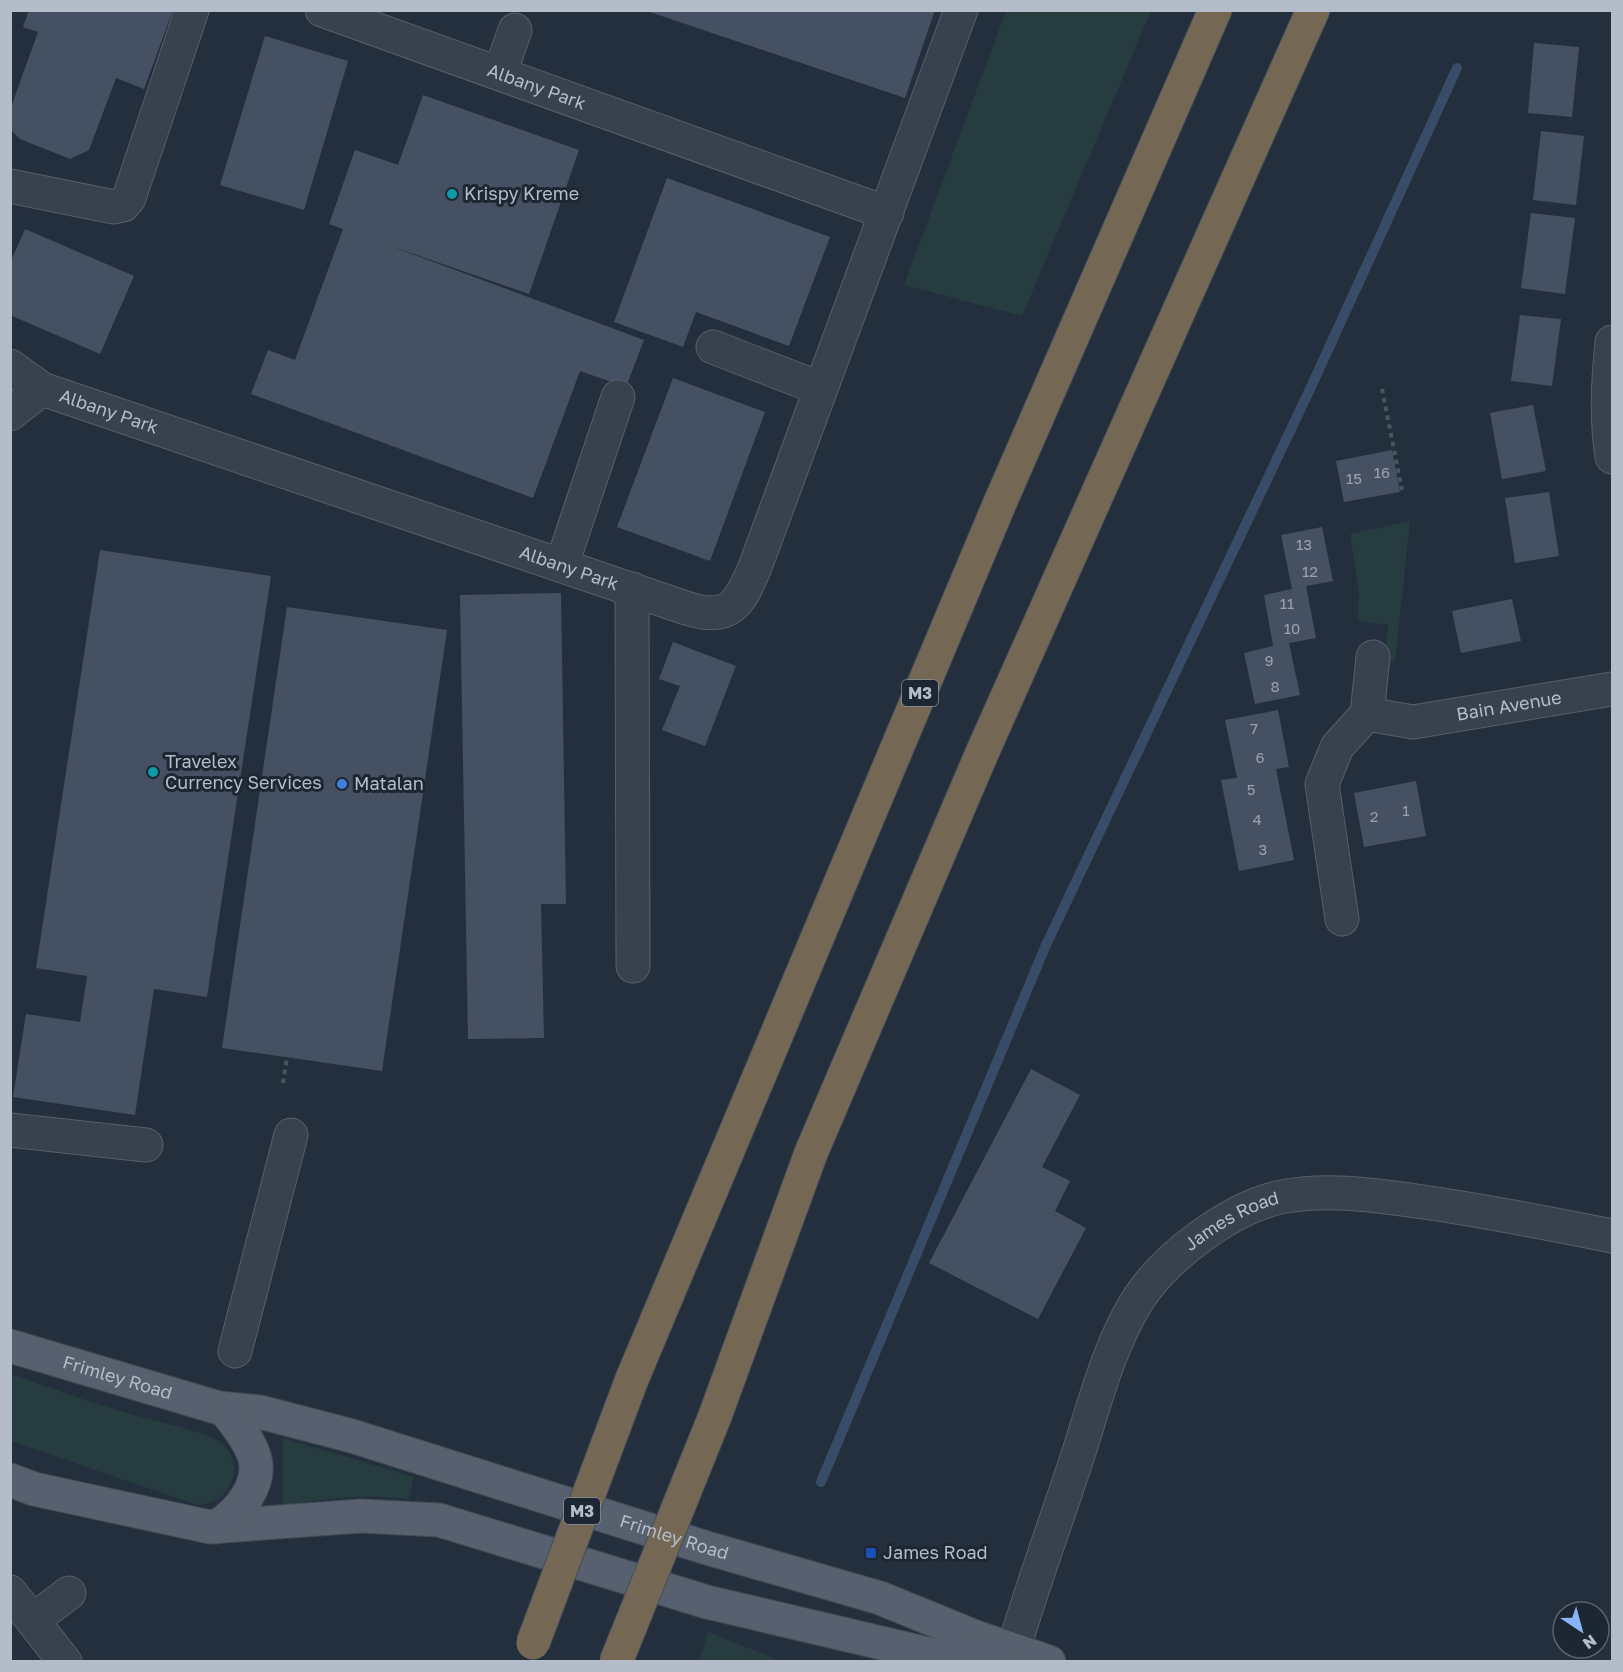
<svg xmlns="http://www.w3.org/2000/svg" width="1623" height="1672" font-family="'Golos Text',sans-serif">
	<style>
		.green { fill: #263c3f }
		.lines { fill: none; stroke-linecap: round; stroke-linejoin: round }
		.stream { stroke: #394c67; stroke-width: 10 }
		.building { fill: #455162 }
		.minor-casing { stroke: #565f6c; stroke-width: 35 }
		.major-casing { stroke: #414a57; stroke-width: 35 }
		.highway-casing { stroke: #434c59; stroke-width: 35 }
		.path { stroke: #44595c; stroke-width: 4; stroke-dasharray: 4.5 4.5; stroke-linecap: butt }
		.minor { stroke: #38414e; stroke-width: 33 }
		.major { stroke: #56606e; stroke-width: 33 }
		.highway { stroke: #746855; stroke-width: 33 }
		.highway-bridge-casing { stroke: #434c59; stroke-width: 35; stroke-linecap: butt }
		.highway-bridge { stroke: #746855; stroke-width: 33 }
		.culture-dot { fill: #0f9aa8; stroke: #1d2633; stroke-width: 2 }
		.shop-dot { fill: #3f7fe0; stroke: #1d2633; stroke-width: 2 }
		.transit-dot { fill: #1a4fb4; stroke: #1d2633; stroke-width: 2 }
		.labels { text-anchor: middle; stroke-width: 6; stroke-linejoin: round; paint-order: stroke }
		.number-label { font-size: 15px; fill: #98a1af }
		.shield { fill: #1d2633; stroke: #878f9c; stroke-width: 1.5 }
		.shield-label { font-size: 16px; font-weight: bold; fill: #b4bcc9 }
		.street-label { font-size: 18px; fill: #b4bcc9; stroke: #1d2633 }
		.poi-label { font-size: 18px; fill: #b4bcc9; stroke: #1d2633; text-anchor: start }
	</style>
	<rect width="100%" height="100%" fill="#242f3e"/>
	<!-- green -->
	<g class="green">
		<polygon points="1006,11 1151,11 1022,316 904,285"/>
		<polygon points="1410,521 1395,663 1385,662 1388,625 1358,621 1359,591 1350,534"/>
		<path d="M11 1374C48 1387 86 1401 124 1412 153 1421 185 1426 213 1438 250 1455 235 1508 194 1504L11 1441Z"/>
		<path d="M283 1438 414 1477 409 1499C367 1494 324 1498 283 1506Z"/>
		<polygon points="708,1632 781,1661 699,1661"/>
	</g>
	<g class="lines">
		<!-- stream -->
		<polyline class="stream" points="821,1482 1046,945 1311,387 1457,68"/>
	</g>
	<!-- building -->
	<g class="building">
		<polygon points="29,10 173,10 144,89 116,78 89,150 70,159 20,139 10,129 10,110 38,32 23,27"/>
		<polygon points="644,10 935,10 905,98"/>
		<polygon points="265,36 348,61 304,210 220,185"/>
		<polygon points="1534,43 1579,47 1572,117 1528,113"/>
		<polygon points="423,95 579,150 529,294 385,244 644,340 626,387 580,371 533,498 251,394 268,350 295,360 343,229 329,224 355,150 398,165"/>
		<polygon points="1541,131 1584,136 1576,205 1533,200"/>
		<polygon points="667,178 830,237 789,346 696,312 683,347 614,322"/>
		<polygon points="1531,213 1575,218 1565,294 1521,288"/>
		<polygon points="25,229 134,276 100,354 10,315 10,263"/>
		<polygon points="1520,315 1561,319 1552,386 1511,381"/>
		<polygon points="673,378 765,412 710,561 617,527"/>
		<polygon points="1533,405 1546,471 1502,479 1490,413"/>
		<polygon points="1392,450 1400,492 1344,502 1336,461"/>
		<polygon points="1549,492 1559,556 1515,563 1505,498"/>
		<polygon points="1322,527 1333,581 1306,586 1316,638 1289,643 1300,695 1255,704 1244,653 1273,646 1264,595 1292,589 1281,535"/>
		<polygon points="100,550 271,576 207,997 154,989 135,1115 13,1097 26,1014 80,1022 87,976 36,968"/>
		<polygon points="561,593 566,904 541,904 544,1038 468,1039 460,595"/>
		<polygon points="1512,599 1521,641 1461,653 1452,611"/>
		<polygon points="287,607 447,630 382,1071 222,1048"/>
		<polygon points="673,642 736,666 705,746 662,730 680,686 659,679"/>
		<polygon points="1278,710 1289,767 1276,769 1294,860 1239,871 1221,780 1237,778 1225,720"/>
		<polygon points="1416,781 1426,836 1364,847 1354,793"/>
		<polygon points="1031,1069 1080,1095 1042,1167 1070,1181 1055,1211 1086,1228 1038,1319 929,1263"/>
	</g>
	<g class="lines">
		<defs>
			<g id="minor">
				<path id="s1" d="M322 10 887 213"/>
				<polyline points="500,73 515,30"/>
				<polyline points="10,186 114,207 123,205 129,198 192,10"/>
				<path d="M1612 342C1608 382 1606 417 1612 457"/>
				<polyline points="713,347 819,388"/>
				<path id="s2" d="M10 366 42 389 686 608C730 622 739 605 755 567L961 10"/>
				<polyline points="10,414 42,389"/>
				<polyline points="562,564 618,397"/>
				<polyline points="632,589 633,966"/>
				<path id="s3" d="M1367 714 1413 722 1612 689"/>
				<polyline points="1342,919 1322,784 1337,747 1367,714 1373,657"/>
				<polyline points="10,1130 146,1145"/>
				<polyline points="235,1351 291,1135"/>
				<polyline points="10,1592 65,1662"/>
				<polyline points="33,1620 69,1593"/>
				<path id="s4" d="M1013 1651C1032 1586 1056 1522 1077 1458 1094 1406 1108 1348 1137 1301 1165 1257 1230 1208 1281 1197 1325 1188 1373 1195 1416 1201 1482 1210 1547 1223 1612 1236"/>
			</g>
			<g id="major">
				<path id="s5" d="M10 1346 219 1408 260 1412 352 1436 707 1548 880 1598 973 1636 1049 1662"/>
				<polyline points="10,1480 34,1489 210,1527 361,1516 439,1520 707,1602 937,1656 966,1656 1005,1652"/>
				<path d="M216 1527C239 1513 265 1482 253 1453 247 1437 235 1423 225 1410"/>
			</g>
			<g id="highway">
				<polyline points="632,1379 999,505 1215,10"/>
				<polyline points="715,1416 811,1153 982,753 1313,10"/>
			</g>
		</defs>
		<!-- minor casing -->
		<use href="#minor" class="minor-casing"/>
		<!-- major casing -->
		<use href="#major" class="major-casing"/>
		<!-- highway casing -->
		<use href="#highway" class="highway-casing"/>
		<!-- path -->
		<g class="path">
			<polyline points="1382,389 1402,490"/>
			<polyline points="283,1083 287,1058"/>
		</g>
		<!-- minor -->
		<use href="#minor" class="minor"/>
		<!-- major -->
		<use href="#major" class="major"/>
		<!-- highway -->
		<use href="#highway" class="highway"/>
		<defs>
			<g id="highway-bridge">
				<polyline points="533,1643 632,1379"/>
				<polyline points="616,1662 715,1416"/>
			</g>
		</defs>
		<!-- highway-bridge casing -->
		<use href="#highway-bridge" class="highway-bridge-casing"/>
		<!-- highway-bridge -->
		<use href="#highway-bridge" class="highway-bridge"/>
	</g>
	<!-- markers -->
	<g class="culture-dot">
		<circle cx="452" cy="194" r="6"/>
		<circle cx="153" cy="772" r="6"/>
	</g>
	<circle class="shop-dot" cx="342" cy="784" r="6"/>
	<rect class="transit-dot" x="865" y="1547" width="12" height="12" rx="3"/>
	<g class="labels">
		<!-- number labels -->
		<g class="number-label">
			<text x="1382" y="478">16</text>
			<text x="1354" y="484">15</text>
			<text x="1304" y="550">13</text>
			<text x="1310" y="577">12</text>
			<text x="1287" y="609">11</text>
			<text x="1292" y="634">10</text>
			<text x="1269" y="666">9</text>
			<text x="1275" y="692">8</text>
			<text x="1254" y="734">7</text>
			<text x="1260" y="763">6</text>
			<text x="1251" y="795">5</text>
			<text x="1406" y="816">1</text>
			<text x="1374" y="822">2</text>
			<text x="1257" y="825">4</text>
			<text x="1263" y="855">3</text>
		</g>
		<!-- shield labels -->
		<g class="shield">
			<rect x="902" y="680" width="36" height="26" rx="4.5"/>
			<rect x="564" y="1498" width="36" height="26" rx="4.5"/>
		</g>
		<g class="shield-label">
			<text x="920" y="699">M3</text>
			<text x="582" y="1517">M3</text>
		</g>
		<!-- street labels -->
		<g class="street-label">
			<text dy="6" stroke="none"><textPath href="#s1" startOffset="228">Albany Park</textPath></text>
			<text dy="6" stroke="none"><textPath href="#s2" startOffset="110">Albany Park</textPath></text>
			<text dy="6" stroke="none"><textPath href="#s2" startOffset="596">Albany Park</textPath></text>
			<text dy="6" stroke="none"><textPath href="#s3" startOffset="144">Bain Avenue</textPath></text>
			<text dy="6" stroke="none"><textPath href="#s4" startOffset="498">James Road</textPath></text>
			<text dy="6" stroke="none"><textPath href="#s5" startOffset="112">Frimley Road</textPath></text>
			<text dy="6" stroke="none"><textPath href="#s5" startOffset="692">Frimley Road</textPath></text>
		</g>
		<!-- poi labels -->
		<g class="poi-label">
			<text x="464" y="200">Krispy Kreme</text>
			<text x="165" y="768">Travelex<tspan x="165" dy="21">Currency Services</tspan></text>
			<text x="354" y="790">Matalan</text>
			<text x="883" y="1559">James Road</text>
		</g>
	</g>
	<!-- border -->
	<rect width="1623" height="1672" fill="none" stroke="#b4bcc9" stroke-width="24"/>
	<!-- north arrow -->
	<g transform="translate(1581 1630) rotate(144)"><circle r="28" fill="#1d2633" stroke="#59626f" stroke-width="1.5"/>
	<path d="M0-4.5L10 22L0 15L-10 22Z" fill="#8ab4f8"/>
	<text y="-9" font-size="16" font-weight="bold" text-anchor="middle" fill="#b4bcc9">N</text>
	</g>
</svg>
